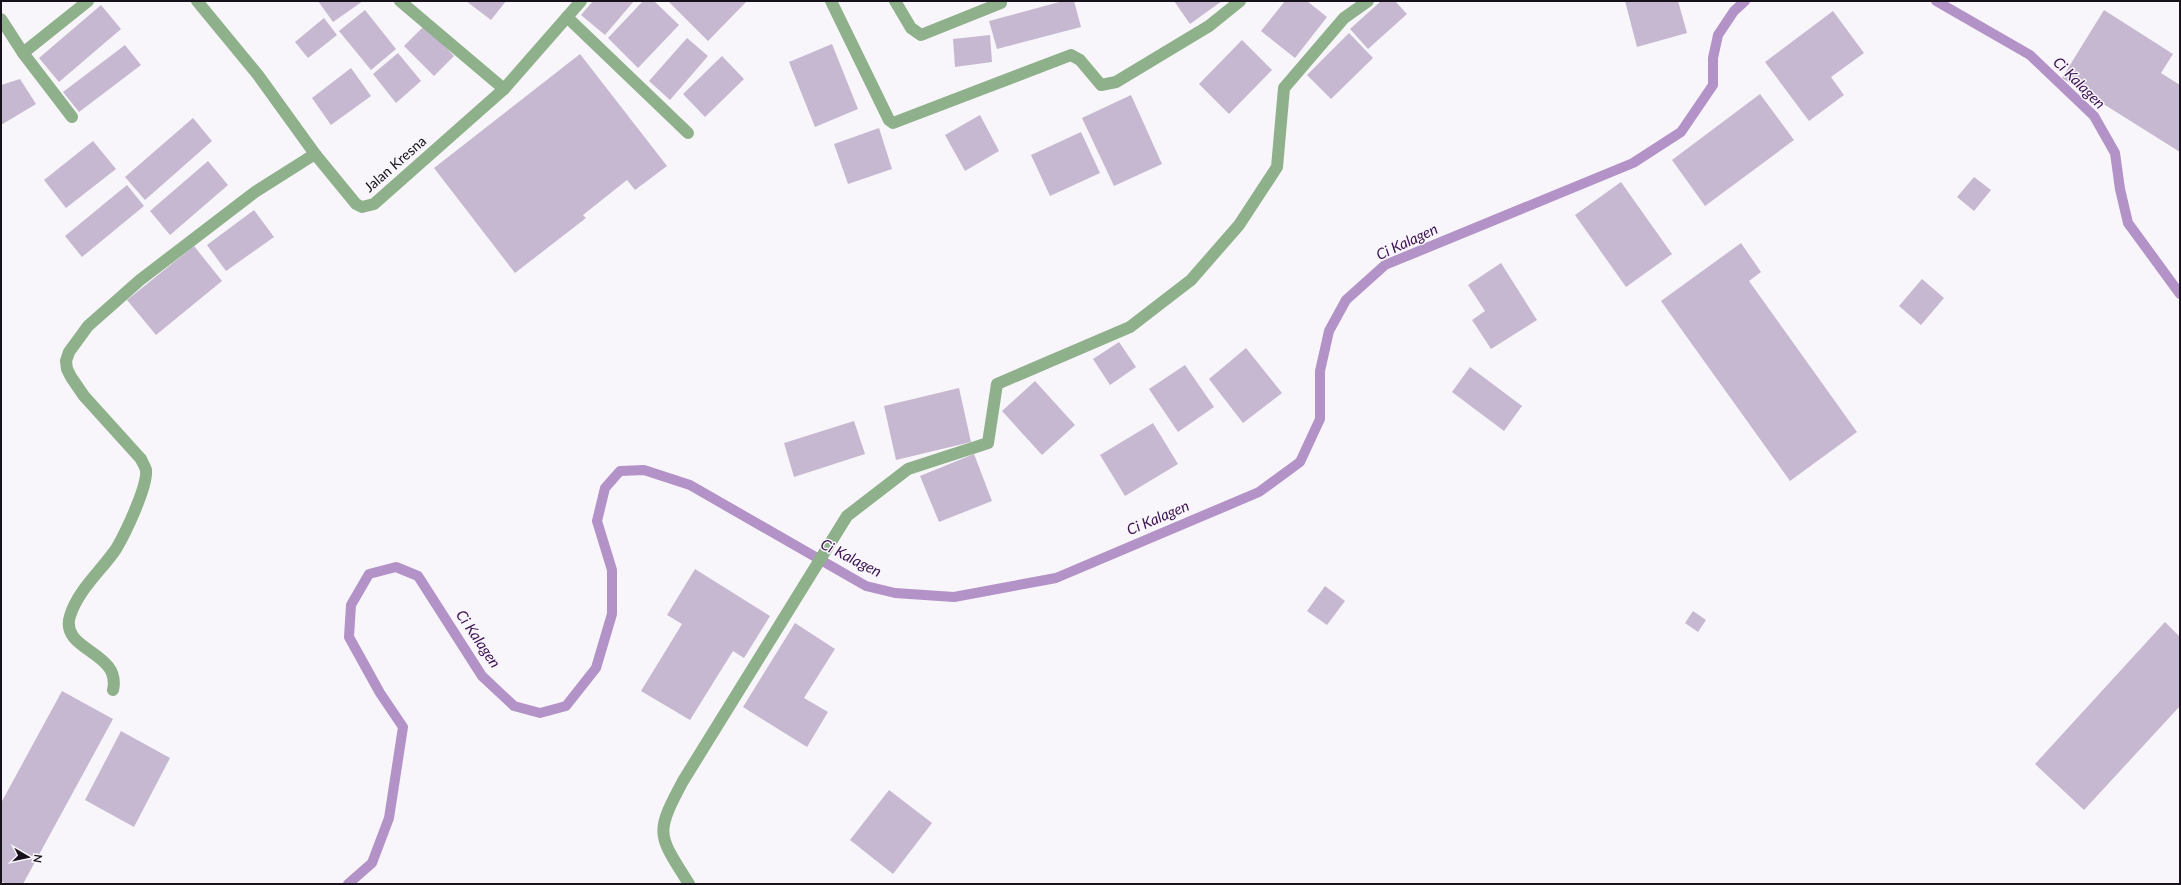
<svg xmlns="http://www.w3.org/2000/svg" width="2181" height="885" font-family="Lato,sans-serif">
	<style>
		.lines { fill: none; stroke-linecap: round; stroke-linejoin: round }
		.stream { stroke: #b292c7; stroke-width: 10 }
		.building { fill: #c6b8d1 }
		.street { stroke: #8eb08a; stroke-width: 12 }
		.labels { text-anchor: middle; stroke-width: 3; stroke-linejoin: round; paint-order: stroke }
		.street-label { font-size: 14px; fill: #16111a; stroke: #f9f6fb }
		.water-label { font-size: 15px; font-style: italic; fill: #3c1252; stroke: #f9f6fb }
	</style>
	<rect width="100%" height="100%" fill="#f9f6fb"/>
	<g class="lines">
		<!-- stream -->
		<g class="stream">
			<polyline points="1936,1 2030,55 2094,116 2115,153 2120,189 2128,223 2180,294"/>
			<polyline points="348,884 372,863 389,818 403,727 380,693 349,637 351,605 369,574 396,567 418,576 482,676 514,706 540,713 566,706 596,668 612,614 612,570 597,521 605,488 620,471 644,470 690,485 866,586 895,593 954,597 1056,578 1259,492 1300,462 1320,419 1320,371 1329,331 1346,300 1385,265 1633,163 1681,132 1713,85 1713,58 1718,35 1734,11 1745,1"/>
		</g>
	</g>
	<!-- building -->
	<g class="building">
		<polygon points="318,1 363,1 333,22"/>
		<polygon points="466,1 506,1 491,20"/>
		<polygon points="593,1 634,1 605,35 581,15"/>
		<polygon points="643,1 654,1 679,25 638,68 608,38"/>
		<polygon points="668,1 747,1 708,41"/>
		<polygon points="1063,1 1074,1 1081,27 997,49 989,21"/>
		<polygon points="1174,1 1222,1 1190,24"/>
		<polygon points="1285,1 1307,1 1327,17 1295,58 1261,31"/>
		<polygon points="1381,1 1395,1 1407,14 1368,49 1350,29"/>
		<polygon points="1625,1 1678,1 1687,33 1637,47"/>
		<polygon points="101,5 121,29 59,82 39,58"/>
		<polygon points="365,10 396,49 371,70 339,31"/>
		<polygon points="2104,10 2173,54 2161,73 2180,85 2180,152 2062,78"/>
		<polygon points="1833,11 1864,53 1831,77 1844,95 1809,121 1765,62"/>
		<polygon points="324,18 337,35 308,58 295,42"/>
		<polygon points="425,25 454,56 434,76 404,46"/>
		<polygon points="1349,33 1373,58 1331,99 1307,75"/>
		<polygon points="990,35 992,62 955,67 953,39"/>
		<polygon points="687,38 708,56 670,100 649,81"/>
		<polygon points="1242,40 1272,70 1229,114 1199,84"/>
		<polygon points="832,44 858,109 815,127 789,62"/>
		<polygon points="125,45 141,65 79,112 63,92"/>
		<polygon points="398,53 421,81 396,103 373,74"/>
		<polygon points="580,54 667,166 635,190 627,180 583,215 586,218 515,273 434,168"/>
		<polygon points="722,56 744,79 705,117 683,94"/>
		<polygon points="351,68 371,96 331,125 312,98"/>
		<polygon points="20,79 36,104 1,125 1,85"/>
		<polygon points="1760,94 1794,140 1705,206 1672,160"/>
		<polygon points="1131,95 1162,164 1114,186 1082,118"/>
		<polygon points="980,115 999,151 965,171 945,135"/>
		<polygon points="193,118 212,141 145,200 125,177"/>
		<polygon points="879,128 892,169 848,184 834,144"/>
		<polygon points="1081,132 1100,173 1050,196 1031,155"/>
		<polygon points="93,141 116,169 66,208 44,180"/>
		<polygon points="208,161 228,185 170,235 150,211"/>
		<polygon points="1974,177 1991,190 1974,211 1957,197"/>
		<polygon points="1621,182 1672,254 1626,287 1575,215"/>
		<polygon points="127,185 144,206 82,257 65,236"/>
		<polygon points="254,210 274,237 226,271 207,245"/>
		<polygon points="1741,243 1761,272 1749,281 1857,432 1790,481 1661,301"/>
		<polygon points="194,246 222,281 156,335 127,300"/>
		<polygon points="1501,263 1537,320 1491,349 1472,320 1485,311 1468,285"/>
		<polygon points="1922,279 1944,298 1921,325 1899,306"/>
		<polygon points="1119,342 1136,367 1110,385 1093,359"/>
		<polygon points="1246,348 1282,393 1243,423 1209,379"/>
		<polygon points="1185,365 1214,407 1178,432 1149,389"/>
		<polygon points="1470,367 1522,406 1504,431 1452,392"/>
		<polygon points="1035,381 1075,425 1042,455 1002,411"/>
		<polygon points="959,388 971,442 896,460 884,406"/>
		<polygon points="854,421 865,454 794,477 784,443"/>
		<polygon points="1153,423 1178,464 1125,496 1100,455"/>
		<polygon points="974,454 992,501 939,522 920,476"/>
		<polygon points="695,569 770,616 744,658 733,651 690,720 641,691 682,624 667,615"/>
		<polygon points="1325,586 1345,601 1327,625 1307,611"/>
		<polygon points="1693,611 1706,620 1698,632 1685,623"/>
		<polygon points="2165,622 2180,637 2180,706 2084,810 2035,764"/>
		<polygon points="795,623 835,649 804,698 828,712 807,747 743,707"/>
		<polygon points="62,691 113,719 23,884 6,884 1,881 1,803"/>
		<polygon points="121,731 170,758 134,827 85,800"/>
		<polygon points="889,790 932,823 893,874 850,840"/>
	</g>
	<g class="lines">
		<!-- street -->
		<g class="street">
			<polyline points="197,1 258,75 315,154 356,204 362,207 374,204 504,89 581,1"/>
			<polyline points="400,1 504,89"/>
			<polyline points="831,1 889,120 893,123 1071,55 1080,60 1101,85 1116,82 1209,26 1240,1"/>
			<polyline points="895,1 911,28 921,35 1001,3"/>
			<polyline points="567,17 688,133"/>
			<polyline points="1,19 23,53 72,117"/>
			<polyline points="23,53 88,1"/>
			<path d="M113 690C122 651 59 651 70 616 78 590 101 571 116 549 125 534 148 486 146 470 145 466 142 462 141 459L84 396 71 377 67 369 66 361 69 352 88 326 140 280 255 192 315 154"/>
			<path d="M689 884C658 834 654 835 683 781L847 516 908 469 988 443 997 384 1130 327 1191 280 1239 225 1277 167 1284 88 1344 18 1368 1"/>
		</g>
	</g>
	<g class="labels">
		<!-- street labels -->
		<g class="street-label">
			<text transform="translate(395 164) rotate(-41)" y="5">Jalan Kresna</text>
		</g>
		<!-- water labels -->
		<g class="water-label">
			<text transform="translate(2079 83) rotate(45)" y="5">Ci Kalagen</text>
			<text transform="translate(1407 242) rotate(-25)" y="5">Ci Kalagen</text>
			<text transform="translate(1158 518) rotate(-23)" y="5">Ci Kalagen</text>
			<text transform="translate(851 558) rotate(27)" y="5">Ci Kalagen</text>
			<text transform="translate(478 639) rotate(56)" y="5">Ci Kalagen</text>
		</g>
	</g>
	<!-- border -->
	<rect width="2181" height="885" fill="none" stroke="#16111a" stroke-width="4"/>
	<!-- north arrow -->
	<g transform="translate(28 857) rotate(99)" stroke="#f9f6fb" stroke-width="3" paint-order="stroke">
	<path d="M0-3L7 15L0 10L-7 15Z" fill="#16111a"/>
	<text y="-6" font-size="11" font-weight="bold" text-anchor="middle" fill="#16111a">N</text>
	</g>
</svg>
